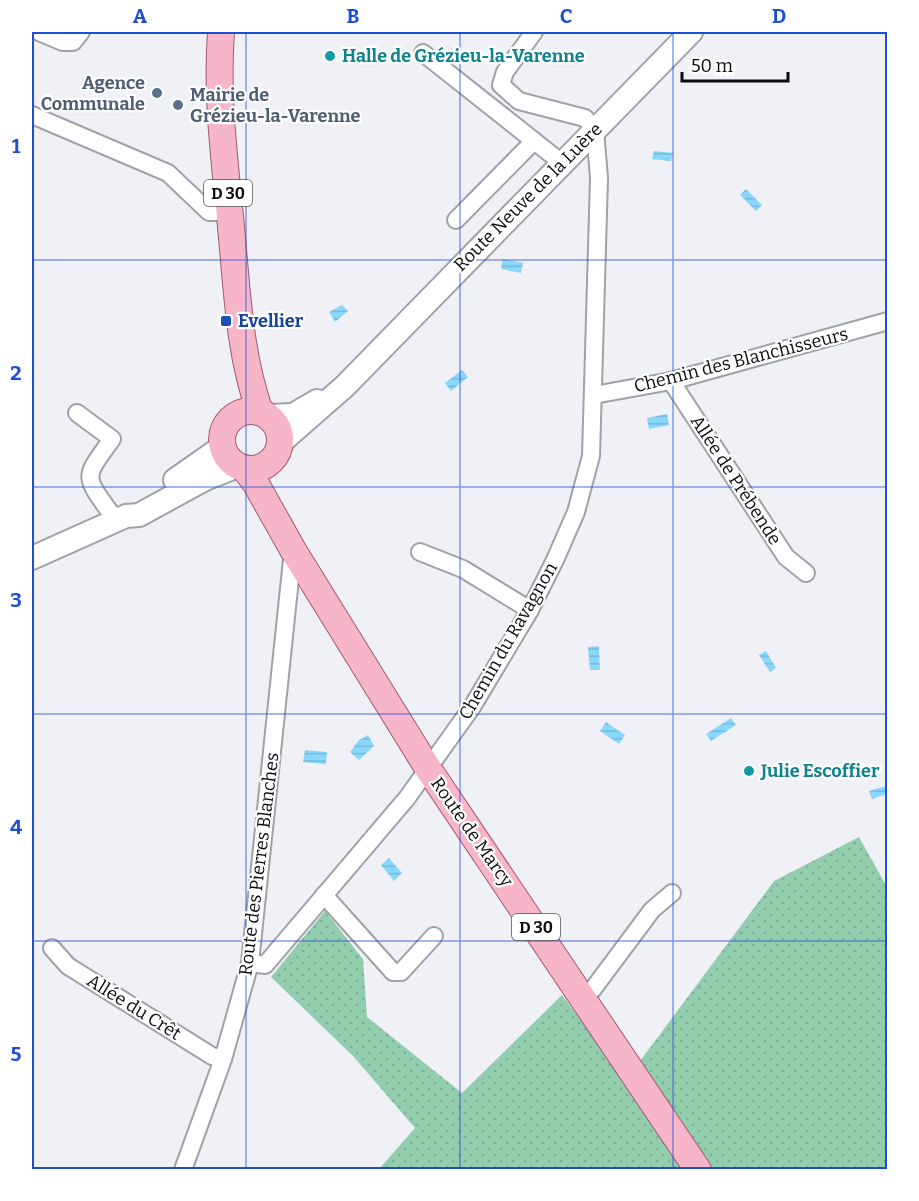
<svg xmlns="http://www.w3.org/2000/svg" width="919" height="1201" font-family="Bitter,serif">
	<style>
		.grass { fill: url(#grass-dots) }
		.water { fill: url(#water-rules) }
		.lines { fill: none; stroke-linecap: round; stroke-linejoin: round }
		.street-casing { stroke: #a0a2a7; stroke-width: 20 }
		.secondary-casing { stroke: #a0a2a7; stroke-width: 26 }
		.primary-casing { stroke: #a05a70; stroke-width: 28 }
		.street { stroke: #fff; stroke-width: 16 }
		.secondary { stroke: #fff; stroke-width: 22 }
		.primary { stroke: #f7b5c9; stroke-width: 26 }
		.grid { fill: none; stroke: #1d4ed8; stroke-width: 1.5; stroke-opacity: 0.55 }
		.culture-dot { fill: #0f9aa8; stroke: #fff; stroke-width: 2 }
		.service-dot { fill: #5c6f8a; stroke: #fff; stroke-width: 2 }
		.transit-dot { fill: #1a4fb4; stroke: #fff; stroke-width: 2 }
		.labels { text-anchor: middle; stroke-width: 4.5; stroke-linejoin: round; paint-order: stroke }
		.shield { fill: #fff; stroke: #545456; stroke-width: 1.5 }
		.shield-label { font-size: 16px; font-weight: bold; fill: #0b0b0d }
		.culture-label { font-size: 18px; font-weight: bold; fill: #0d838f; stroke: #fff; text-anchor: start }
		.service-label { font-size: 18px; font-weight: bold; fill: #4e5e75; stroke: #fff; text-anchor: end }
		.street-label { font-size: 18px; fill: #0b0b0d; stroke: #fff }
		.transit-label { font-size: 18px; font-weight: bold; fill: #164399; stroke: #fff; text-anchor: start }
		.neatline { fill: none; stroke: #1d4ed8; stroke-width: 2 }
		.grid-label { font-size: 20px; text-anchor: middle; font-weight: bold; fill: #1d4ed8 }
	</style>
	<defs>
		<pattern id="grass-dots" width="8" height="8" patternUnits="userSpaceOnUse" patternTransform="scale(1.5)"><rect width="8" height="8" fill="#92cdae"/><path d="M2 2h.1M6 6h.1" fill="none" stroke="#7daf94" stroke-width="1.8" stroke-linecap="round"/></pattern>
		<pattern id="water-rules" width="6" height="5" patternUnits="userSpaceOnUse" patternTransform="scale(1.5)"><rect width="6" height="5" fill="#8ad7fc"/><path d="M0 2.5h6" fill="none" stroke="#76b7d7"/></pattern>
	</defs>
	<rect width="100%" height="100%" fill="#f0f1f6"/>
	<!-- grass -->
	<polygon class="grass" points="859,837 887,887 887,1169 379,1169 415,1128 353,1056 271,977 325,911 363,959 367,1017 462,1093 562,995 626,1080 774,881"/>
	<!-- water -->
	<g class="water">
		<polygon points="654,151 673,153 671,161 652,159"/>
		<polygon points="746,189 762,205 756,211 740,195"/>
		<polygon points="503,259 523,263 521,273 501,269"/>
		<polygon points="342,305 348,311 335,322 329,312"/>
		<polygon points="462,370 468,377 451,391 445,383"/>
		<polygon points="667,414 669,425 649,429 647,418"/>
		<polygon points="599,646 600,670 590,670 588,647"/>
		<polygon points="766,651 776,668 770,672 759,655"/>
		<polygon points="731,718 736,725 711,741 706,734"/>
		<polygon points="606,722 625,735 619,744 600,731"/>
		<polygon points="368,735 374,746 359,760 350,752 359,740"/>
		<polygon points="305,750 327,752 326,764 303,762"/>
		<polygon points="886,786 887,794 872,799 869,791"/>
		<polygon points="389,858 402,873 394,881 381,865"/>
	</g>
	<g class="lines">
		<defs>
			<g id="street">
				<polyline points="39,32 63,42 73,42 81,32"/>
				<polyline points="423,53 562,163"/>
				<polyline points="32,115 168,173 209,212 230,212"/>
				<polyline points="456,220 534,141"/>
				<polyline points="671,381 786,557 806,573"/>
				<polyline points="594,395 671,381 888,321"/>
				<path d="M77 413 112 439C85 477 82 474 110 512"/>
				<polyline points="420,552 463,569 530,610"/>
				<polyline points="324,895 393,972 401,972 434,936"/>
				<polyline points="52,948 68,966 212,1056 223,1059"/>
				<polyline points="250,963 265,965 407,798 472,707 530,610 555,560 576,512 591,456 599,178 595,130 585,118 519,101 501,85 505,72 534,32"/>
				<polyline points="583,998 593,989 652,910 672,893"/>
				<polyline points="183,1170 223,1059 250,963 293,550"/>
			</g>
			<g id="secondary">
				<polyline points="269,416 293,415 317,401"/>
				<polyline points="280,443 345,386 691,32"/>
				<polyline points="175,480 222,447"/>
				<polyline points="32,558 126,516 139,515 205,479 238,466"/>
			</g>
			<g id="primary">
				<path d="M221 32C216 97 225 163 231 227 237 289 239 353 260 412"/>
				<circle cx="251" cy="440" r="29"/>
				<polyline points="245,469 256,484 293,550 429,770 698,1170"/>
			</g>
		</defs>
		<!-- street casing -->
		<use href="#street" class="street-casing"/>
		<!-- secondary casing -->
		<use href="#secondary" class="secondary-casing"/>
		<!-- primary casing -->
		<use href="#primary" class="primary-casing"/>
		<!-- street -->
		<use href="#street" class="street"/>
		<!-- secondary -->
		<use href="#secondary" class="secondary"/>
		<!-- primary -->
		<use href="#primary" class="primary"/>
	</g>
	<!-- grid -->
	<path class="grid" d="M246 32V1170M460 32V1170M673 32V1170M32 260H888M32 487H888M32 714H888M32 941H888"/>
	<!-- markers -->
	<g class="culture-dot">
		<circle cx="330" cy="56" r="6"/>
		<circle cx="749" cy="771" r="6"/>
	</g>
	<g class="service-dot">
		<circle cx="157" cy="93" r="6"/>
		<circle cx="178" cy="105" r="6"/>
	</g>
	<rect class="transit-dot" x="220" y="315" width="12" height="12" rx="3"/>
	<g class="labels">
		<!-- shield labels -->
		<g class="shield">
			<rect x="204" y="180" width="48" height="26" rx="4.5"/>
			<rect x="512" y="914" width="48" height="26" rx="4.5"/>
		</g>
		<g class="shield-label">
			<text x="228" y="199">D 30</text>
			<text x="536" y="933">D 30</text>
		</g>
		<!-- culture labels -->
		<g class="culture-label">
			<text x="342" y="62">Halle de Grézieu-la-Varenne</text>
			<text x="761" y="777">Julie Escoffier</text>
		</g>
		<!-- service labels -->
		<g class="service-label">
			<text x="145" y="89">Agence<tspan x="145" dy="21">Communale</tspan></text>
			<text x="190" y="101" text-anchor="start">Mairie de<tspan x="190" dy="21">Grézieu-la-Varenne</tspan></text>
		</g>
		<!-- street labels -->
		<g class="street-label">
			<text transform="translate(528 197) rotate(-45)" y="6">Route Neuve de la Luère</text>
			<text transform="translate(741 360) rotate(-14)" y="6">Chemin des Blanchisseurs</text>
			<text transform="translate(736 480) rotate(57)" y="6">Allée de Prébende</text>
			<text transform="translate(508 641) rotate(-60)" y="6">Chemin du Ravagnon</text>
			<text transform="translate(472 832) rotate(55)" y="6">Route de Marcy</text>
			<text transform="translate(259 864) rotate(-83)" y="6">Route des Pierres Blanches</text>
			<text transform="translate(134 1007) rotate(32)" y="6">Allée du Crêt</text>
		</g>
		<!-- transit labels -->
		<g class="transit-label">
			<text x="238" y="327">Evellier</text>
		</g>
	</g>
	<!-- border -->
	<rect width="919" height="1201" fill="none" stroke="#ffffff" stroke-width="66"/>
	<!-- scale -->
	<path d="M682 72v9h106v-9" fill="none" stroke="#0b0b0d" stroke-width="3"/>
	<text x="691" y="72" font-size="18" fill="#0b0b0d" stroke="#ffffff" stroke-width="4.5" paint-order="stroke">50 m</text>
	<rect x="33" y="33" width="853" height="1135" class="neatline"/>
	<g class="grid-label">
		<text x="140" y="23">A</text>
		<text x="353" y="23">B</text>
		<text x="566" y="23">C</text>
		<text x="779" y="23">D</text>
		<text x="16" y="153">1</text>
		<text x="16" y="380">2</text>
		<text x="16" y="607">3</text>
		<text x="16" y="834">4</text>
		<text x="16" y="1061">5</text>
	</g>
</svg>
